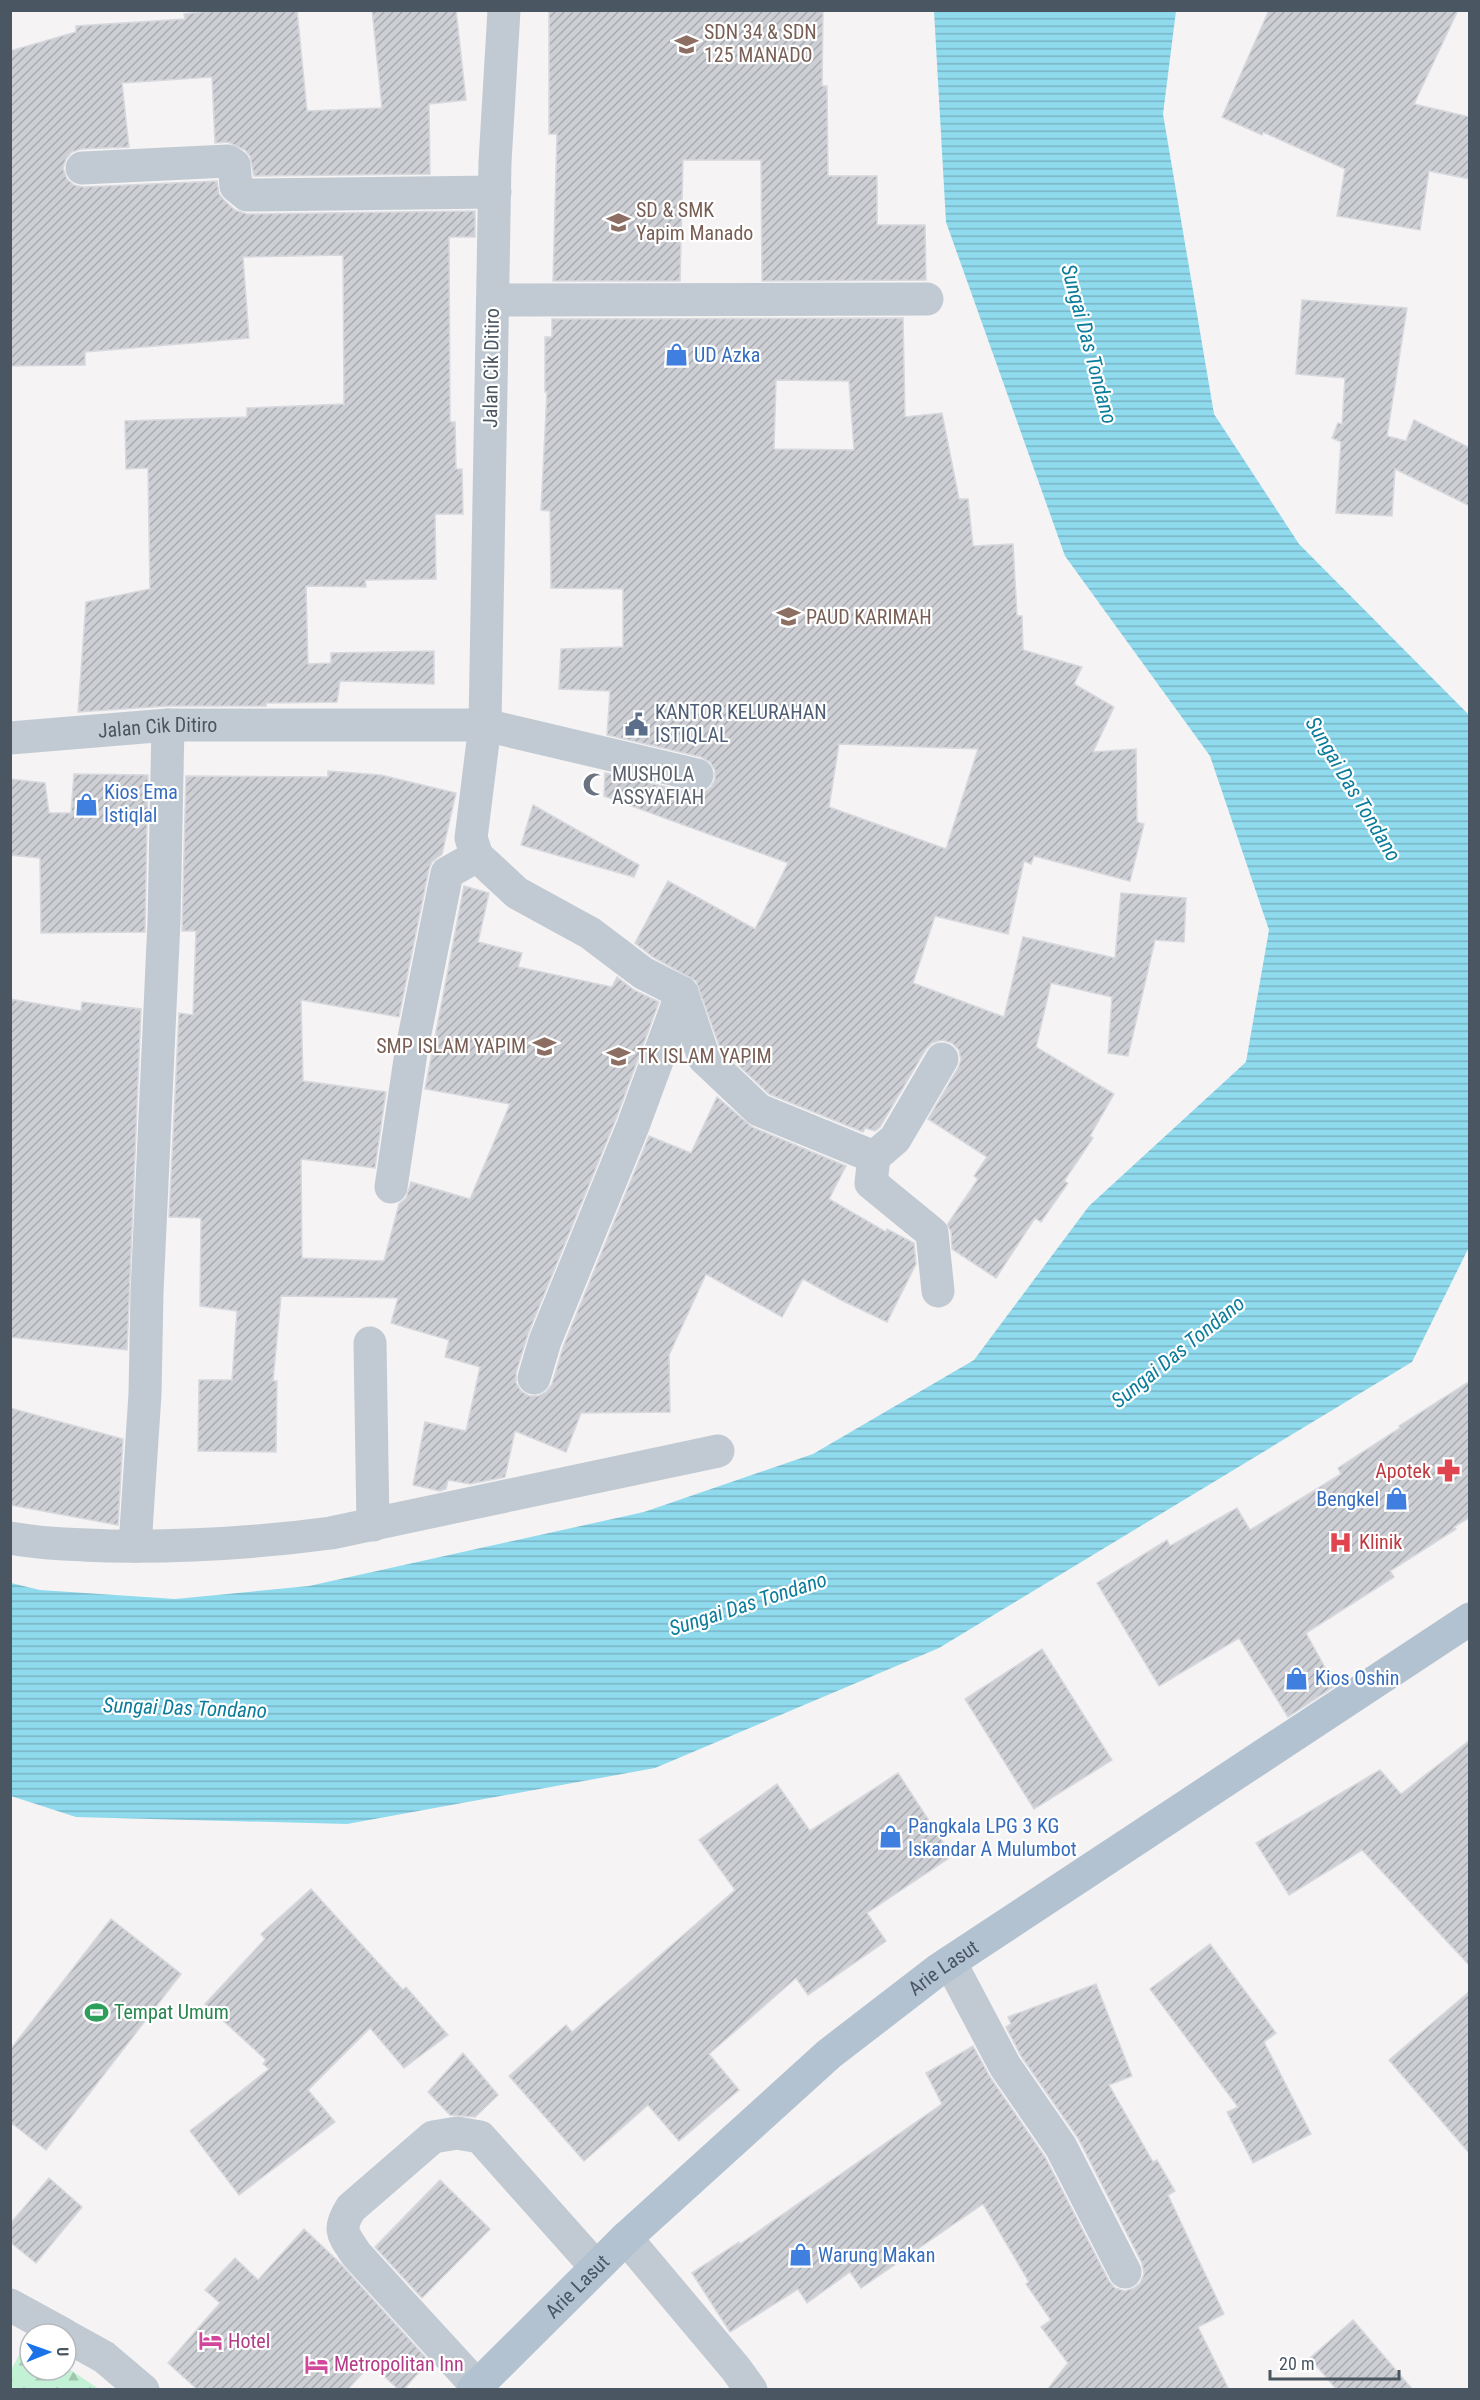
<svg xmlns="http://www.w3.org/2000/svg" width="1480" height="2400" font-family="'Roboto Condensed',sans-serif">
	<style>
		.forest { fill: url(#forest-firs) }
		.water { fill: url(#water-rules) }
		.building { fill: url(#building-hatch); stroke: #d7d9de; stroke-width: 1.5; fill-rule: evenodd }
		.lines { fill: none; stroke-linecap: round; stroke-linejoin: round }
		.minor { stroke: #c1cad2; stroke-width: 33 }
		.major { stroke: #b3c2d1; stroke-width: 33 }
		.labels { text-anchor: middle; stroke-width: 4.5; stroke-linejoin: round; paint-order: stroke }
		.education-label { font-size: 20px; fill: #785e54; stroke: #fff; text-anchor: start }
		.shop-label { font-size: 20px; fill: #366cbe; stroke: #fff; text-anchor: start }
		.street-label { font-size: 20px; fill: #4a5661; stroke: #fff }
		.service-label { font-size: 20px; fill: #4e5e75; stroke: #fff; text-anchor: start }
		.worship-label { font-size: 20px; fill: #5b616d; stroke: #fff; text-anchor: start }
		.health-label { font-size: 20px; fill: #be3a42; stroke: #fff; text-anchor: end }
		.leisure-label { font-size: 20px; fill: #27864d; stroke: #fff; text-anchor: start }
		.hotel-label { font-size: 20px; fill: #b23c85; stroke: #fff; text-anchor: start }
		.water-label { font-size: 21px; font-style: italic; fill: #0c7c9b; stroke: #fff }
	</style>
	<defs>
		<pattern id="forest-firs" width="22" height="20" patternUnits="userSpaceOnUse" patternTransform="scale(1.5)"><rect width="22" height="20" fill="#c3f1d5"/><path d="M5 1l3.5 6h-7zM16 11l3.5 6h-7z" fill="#a0c6b0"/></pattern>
		<pattern id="water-rules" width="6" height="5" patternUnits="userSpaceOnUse" patternTransform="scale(1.5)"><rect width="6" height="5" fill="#90daee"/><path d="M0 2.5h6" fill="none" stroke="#78b4c4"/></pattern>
		<pattern id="building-hatch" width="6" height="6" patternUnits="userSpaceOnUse" patternTransform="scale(1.5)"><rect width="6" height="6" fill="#cdcfd5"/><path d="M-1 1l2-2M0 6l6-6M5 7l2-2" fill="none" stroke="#a8abb0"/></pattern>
	</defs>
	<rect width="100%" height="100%" fill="#f5f3f3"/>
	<!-- forest -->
	<polygon class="forest" points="27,2340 30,2342 30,2370 66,2370 66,2367 99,2389 11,2389 11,2370"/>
	<!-- water -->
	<polygon class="water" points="934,11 1176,11 1163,114 1214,414 1299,544 1469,715 1469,1247 1412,1362 939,1648 655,1768 347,1824 76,1817 11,1796 11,1583 40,1590 175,1599 309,1586 644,1512 813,1454 974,1360 1089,1206 1246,1062 1269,930 1210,756 1065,556 946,222"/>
	<!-- building -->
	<g class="building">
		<polygon points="218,10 297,10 307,111 382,108 372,10 456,10 466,100 429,104 430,174 254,176 250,156 245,150 228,142 215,143 212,77 122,83 129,147 81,149 72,152 66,159 63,168 67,179 74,185 83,187 217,181 219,194 224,200 235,210 247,214 475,211 475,237 449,237 450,422 455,422 456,469 462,469 463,514 435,514 436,579 365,580 366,587 306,586 308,664 331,663 331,653 434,651 434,684 340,681 337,702 266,703 266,706 168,706 78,712 86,602 150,589 148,468 126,469 125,421 247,417 247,408 344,404 343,255 243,257 249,338 85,352 85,365 10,366 10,51 76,32 76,26 185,19 184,14"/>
		<polygon points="549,10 823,10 822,86 827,86 828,176 877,176 877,225 925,225 926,280 762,281 761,160 683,160 680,281 553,281 557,134 549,134"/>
		<polygon points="1269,10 1458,10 1414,104 1470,117 1470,179 1429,171 1420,230 1337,216 1345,169 1263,132 1262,135 1222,117"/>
		<polygon points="1302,300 1407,308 1387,436 1406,441 1414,420 1470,448 1470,506 1395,469 1392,516 1336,513 1341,442 1332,438 1338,423 1342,424 1345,378 1296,374"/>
		<path d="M903 318 905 417 942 413 959 499H968L973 546 1013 544 1017 616H1022L1023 650 1082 667 1074 684 1114 707 1093 752 1136 749 1137 822 1144 824 1130 881 1034 856 1031 864 1024 861 1008 934 935 916 913 983 1004 1017 1023 937 1115 958 1121 893 1186 898 1184 942 1155 940 1128 1056 1108 1053 1112 997 1051 983 1036 1047 1114 1094 1090 1136 1093 1138 1064 1181 1068 1183 1041 1222 1035 1218 996 1278 952 1249 951 1231 947 1225 978 1179 974 1176 987 1157 928 1119 958 1068 961 1060 959 1050 952 1043 942 1040 932 1043 926 1049 880 1127 875 1131 865 1128 863 1132 769 1094 720 1048 696 981 653 957 635 943 668 881 755 929 788 863 604 796 605 773 693 793H703L711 787 715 779V770L710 762 701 757 607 735 610 691 559 689 561 649 623 647V589L551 588 550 511 541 510 547 392H545V337H552V319ZM776 380 849 381 854 450 774 449ZM839 744 978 749 946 849 829 807Z"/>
		<polygon points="328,771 381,775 456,793 442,854 432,862 429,869 399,1017 301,1000 303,1081 386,1092 375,1168 301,1159 302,1258 384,1261 399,1204 406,1198 411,1182 470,1199 510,1104 425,1089 464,886 489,893 478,942 522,953 518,967 612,987 617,977 634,990 659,1002 616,1119 528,1334 516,1373 516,1383 521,1391 529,1396 538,1396 546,1392 552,1384 563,1347 649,1136 691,1153 717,1097 752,1127 846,1166 829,1199 886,1232 887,1229 914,1243 916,1264 887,1322 841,1300 803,1279 782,1317 706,1274 669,1355 670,1412 581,1413 566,1452 515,1431 505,1477 470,1484 448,1480 446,1489 440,1491 413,1485 425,1422 466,1431 480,1367 445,1357 449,1340 391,1323 398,1298 281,1296 273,1381 277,1381 276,1452 198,1451 199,1380 232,1380 237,1311 200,1306 201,1218 169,1217 179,1013 193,1015 196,931 182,931 186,776 328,777"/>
		<polygon points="74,774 148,775 145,932 41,933 40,858 10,855 10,779 45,783 49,813 71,813"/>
		<polygon points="533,805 639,865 634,877 521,845"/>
		<polygon points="10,999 81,1011 82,1002 141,1009 127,1350 10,1337"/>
		<polygon points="1470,1381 1470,1517 1454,1527 1456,1529 1390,1571 1394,1577 1306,1633 1335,1686 1288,1717 1239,1638 1159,1686 1097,1583 1167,1540 1170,1546 1237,1508 1250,1530 1341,1474 1338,1468 1400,1428 1399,1426"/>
		<polygon points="10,1408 123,1439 118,1525 10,1505"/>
		<polygon points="1042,1649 1112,1760 1034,1809 965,1699"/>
		<polygon points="1470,1740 1470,1966 1362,1850 1289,1895 1256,1843 1380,1770 1401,1794"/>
		<polygon points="898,1773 952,1856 867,1913 886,1941 808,1995 796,1978 709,2054 739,2090 679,2141 648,2105 584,2161 509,2076 566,2025 572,2032 735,1890 699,1840 777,1784 810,1831"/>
		<polygon points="311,1889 403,1990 406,1987 448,2035 404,2068 370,2028 308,2090 335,2122 239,2195 190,2131 269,2069 263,2064 266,2060 205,2004 265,1939 261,1934"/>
		<polygon points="111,1919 181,1974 46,2150 10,2122 10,2050"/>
		<polygon points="1210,1944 1276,2033 1264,2042 1311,2134 1253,2163 1227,2112 1238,2107 1150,1989"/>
		<polygon points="1096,1984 1132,2076 1109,2085 1153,2162 1157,2160 1175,2191 1168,2195 1224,2314 1198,2327 1229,2390 1047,2390 1068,2363 1041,2327 1051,2320 1026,2284 1029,2282 983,2204 861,2288 850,2272 807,2303 798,2289 730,2332 692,2273 739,2242 740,2244 942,2104 926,2073 973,2046 990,2077 1045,2157 1109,2281 1115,2288 1125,2291 1134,2288 1140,2283 1144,2274 1142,2263 1078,2138 1021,2056 1006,2027 1011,2024 1008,2017"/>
		<polygon points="1470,1991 1470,2154 1389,2060"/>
		<polygon points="463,2053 498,2095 475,2117 450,2115 428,2092"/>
		<polygon points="49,2178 82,2207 36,2263 10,2242 10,2224"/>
		<polygon points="440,2180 490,2229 422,2298 375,2247"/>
		<polygon points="304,2229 338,2261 429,2361 403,2390 399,2390 371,2364 347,2390 198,2390 168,2363 220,2303 205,2290 235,2258 258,2280"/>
		<polygon points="1353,2320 1413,2390 1337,2390 1310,2358"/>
	</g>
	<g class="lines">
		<!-- minor -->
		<g class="minor">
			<polyline points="504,10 495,162 485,725 471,838 477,856 517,893 590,933 643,973 682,993 704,1058 759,1110 874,1157 895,1139 942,1059"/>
			<polyline points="82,168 228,161 234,165 236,186 247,195 495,192"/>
			<polyline points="493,300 927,299"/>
			<path id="s1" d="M10 738 168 725H485L697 775"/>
			<polyline points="874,1157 871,1183 932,1233 938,1291"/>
			<polyline points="391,1187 411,1053 447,873 477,856"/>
			<polyline points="370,1343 373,1525"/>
			<polyline points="534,1378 545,1341 633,1126 682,993"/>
			<path d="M10 1538C43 1544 78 1545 111 1546 185 1547 257 1543 331 1533L718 1451"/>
			<polyline points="135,1546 145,1394 147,1292 164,921 168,725"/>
			<polyline points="950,1962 1005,2066 1061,2147 1125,2272"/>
			<polyline points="626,2238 736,2369 751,2390"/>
			<polyline points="10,2305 63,2334"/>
			<polyline points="66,2336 104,2357 143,2390"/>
			<path d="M477 2386 356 2254C343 2234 337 2230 351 2208L433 2137 457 2133 480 2137 596 2267"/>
		</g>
		<!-- major -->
		<path class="major" id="s2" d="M473 2390 626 2238 829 2054 938 1970 1470 1619"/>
	</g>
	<!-- icons -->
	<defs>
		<symbol id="school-bare" viewBox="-9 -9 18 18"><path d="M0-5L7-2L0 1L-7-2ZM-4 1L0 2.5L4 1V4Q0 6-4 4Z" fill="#8d6e63" stroke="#fff" stroke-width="2.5" paint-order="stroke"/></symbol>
		<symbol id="shop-bare" viewBox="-9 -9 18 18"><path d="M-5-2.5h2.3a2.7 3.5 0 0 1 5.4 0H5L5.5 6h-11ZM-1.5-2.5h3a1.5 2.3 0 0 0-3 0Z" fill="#3f7fe0" stroke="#fff" stroke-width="2.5" paint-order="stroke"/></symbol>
		<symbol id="civic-bare" viewBox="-9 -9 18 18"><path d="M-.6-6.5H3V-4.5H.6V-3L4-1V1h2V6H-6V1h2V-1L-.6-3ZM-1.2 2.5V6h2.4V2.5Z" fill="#5c6f8a" stroke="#fff" stroke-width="2.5" paint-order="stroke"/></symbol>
		<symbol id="mosque-bare" viewBox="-9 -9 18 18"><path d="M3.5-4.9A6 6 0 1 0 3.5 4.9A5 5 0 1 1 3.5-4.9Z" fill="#6b7280" stroke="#fff" stroke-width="2.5" paint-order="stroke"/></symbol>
		<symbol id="pharmacy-bare" viewBox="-9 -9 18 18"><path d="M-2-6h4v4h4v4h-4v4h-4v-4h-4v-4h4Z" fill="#e0444e" stroke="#fff" stroke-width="2.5" paint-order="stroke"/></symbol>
		<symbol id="hospital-bare" viewBox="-9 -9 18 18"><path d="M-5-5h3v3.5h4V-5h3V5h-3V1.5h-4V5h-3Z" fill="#e0444e" stroke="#fff" stroke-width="2.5" paint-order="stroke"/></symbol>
		<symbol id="stadium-bare" viewBox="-9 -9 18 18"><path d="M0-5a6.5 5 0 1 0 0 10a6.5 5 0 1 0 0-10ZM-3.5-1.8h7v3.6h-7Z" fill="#2e9e5b" stroke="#fff" stroke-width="2.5" paint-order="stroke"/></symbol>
		<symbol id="hotel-bare" viewBox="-9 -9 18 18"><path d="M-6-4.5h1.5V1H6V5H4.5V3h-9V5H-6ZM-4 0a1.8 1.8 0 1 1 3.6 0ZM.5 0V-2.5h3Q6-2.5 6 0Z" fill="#d1479c" stroke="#fff" stroke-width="2.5" paint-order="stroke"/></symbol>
	</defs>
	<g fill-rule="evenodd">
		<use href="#school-bare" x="670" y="28" width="33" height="33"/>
		<use href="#school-bare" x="602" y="206" width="33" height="33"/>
		<use href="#shop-bare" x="660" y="338" width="33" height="33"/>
		<use href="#school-bare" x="772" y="600" width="33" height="33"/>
		<use href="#civic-bare" x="620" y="708" width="33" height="33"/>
		<use href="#mosque-bare" x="578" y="768" width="33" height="33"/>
		<use href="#shop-bare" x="70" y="788" width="33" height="33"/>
		<use href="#school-bare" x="528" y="1030" width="33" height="33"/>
		<use href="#school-bare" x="602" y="1040" width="33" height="33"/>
		<use href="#pharmacy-bare" x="1432" y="1454" width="33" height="33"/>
		<use href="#shop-bare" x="1380" y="1482" width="33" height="33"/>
		<use href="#hospital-bare" x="1324" y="1526" width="33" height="33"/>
		<use href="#shop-bare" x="1280" y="1662" width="33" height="33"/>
		<use href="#shop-bare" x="874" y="1820" width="33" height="33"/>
		<use href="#stadium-bare" x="80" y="1996" width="33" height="33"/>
		<use href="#shop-bare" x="784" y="2238" width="33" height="33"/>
		<use href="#hotel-bare" x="194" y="2324" width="33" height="33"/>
		<use href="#hotel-bare" x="300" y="2348" width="33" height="33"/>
	</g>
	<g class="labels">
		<!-- education labels -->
		<g class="education-label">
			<text x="704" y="39">SDN 34 &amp; SDN<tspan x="704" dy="23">125 MANADO</tspan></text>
			<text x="636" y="217">SD &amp; SMK<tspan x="636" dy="23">Yapim Manado</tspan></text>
			<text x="806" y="624">PAUD KARIMAH</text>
			<text x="526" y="1053" text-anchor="end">SMP ISLAM YAPIM</text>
			<text x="637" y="1063">TK ISLAM YAPIM</text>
		</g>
		<!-- shop labels -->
		<g class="shop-label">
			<text x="694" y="362">UD Azka</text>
			<text x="104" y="799">Kios Ema<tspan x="104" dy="23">Istiqlal</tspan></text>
			<text x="1379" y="1506" text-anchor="end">Bengkel</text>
			<text x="1315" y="1685">Kios Oshin</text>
			<text x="908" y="1833">Pangkala LPG 3 KG<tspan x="908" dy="23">Iskandar A Mulumbot</tspan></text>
			<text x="818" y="2262">Warung Makan</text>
		</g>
		<!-- street labels -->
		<g class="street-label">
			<text transform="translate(491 368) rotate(-89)" y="7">Jalan Cik Ditiro</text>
			<text dy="7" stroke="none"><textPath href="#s1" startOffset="148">Jalan Cik Ditiro</textPath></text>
			<text dy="7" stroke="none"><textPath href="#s2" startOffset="633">Arie Lasut</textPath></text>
			<text dy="7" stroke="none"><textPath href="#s2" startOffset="147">Arie Lasut</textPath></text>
		</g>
		<!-- service labels -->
		<g class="service-label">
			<text x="655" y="719">KANTOR KELURAHAN<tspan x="655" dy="23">ISTIQLAL</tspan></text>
		</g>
		<!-- worship labels -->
		<g class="worship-label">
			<text x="612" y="781">MUSHOLA<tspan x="612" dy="23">ASSYAFIAH</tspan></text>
		</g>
		<!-- health labels -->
		<g class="health-label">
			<text x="1431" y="1478">Apotek</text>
			<text x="1359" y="1549" text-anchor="start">Klinik</text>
		</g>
		<!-- leisure labels -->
		<g class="leisure-label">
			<text x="114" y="2019">Tempat Umum</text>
		</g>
		<!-- hotel labels -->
		<g class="hotel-label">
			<text x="228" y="2348">Hotel</text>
			<text x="334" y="2371">Metropolitan Inn</text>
		</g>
		<!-- water labels -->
		<g class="water-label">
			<text transform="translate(1089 344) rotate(75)" y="7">Sungai Das Tondano</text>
			<text transform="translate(1353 789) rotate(59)" y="7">Sungai Das Tondano</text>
			<text transform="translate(1178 1352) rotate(-39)" y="7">Sungai Das Tondano</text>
			<text transform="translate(748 1604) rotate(-18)" y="7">Sungai Das Tondano</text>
			<text transform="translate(185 1708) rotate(2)" y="7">Sungai Das Tondano</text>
		</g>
	</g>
	<!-- border -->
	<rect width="1480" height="2400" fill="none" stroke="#4a5661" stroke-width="24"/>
	<!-- north arrow -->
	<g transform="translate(48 2352) rotate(89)"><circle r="28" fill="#ffffff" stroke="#b7bbc0" stroke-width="1.5"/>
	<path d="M0-4.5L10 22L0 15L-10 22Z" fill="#1a73e8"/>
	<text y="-9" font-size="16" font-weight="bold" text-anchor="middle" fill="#4a5661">U</text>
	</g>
	<!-- scale -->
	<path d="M1270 2370v9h129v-9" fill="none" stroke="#4a5661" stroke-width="3"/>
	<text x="1279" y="2370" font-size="18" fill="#4a5661" stroke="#ffffff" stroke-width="4.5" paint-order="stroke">20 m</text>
</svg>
